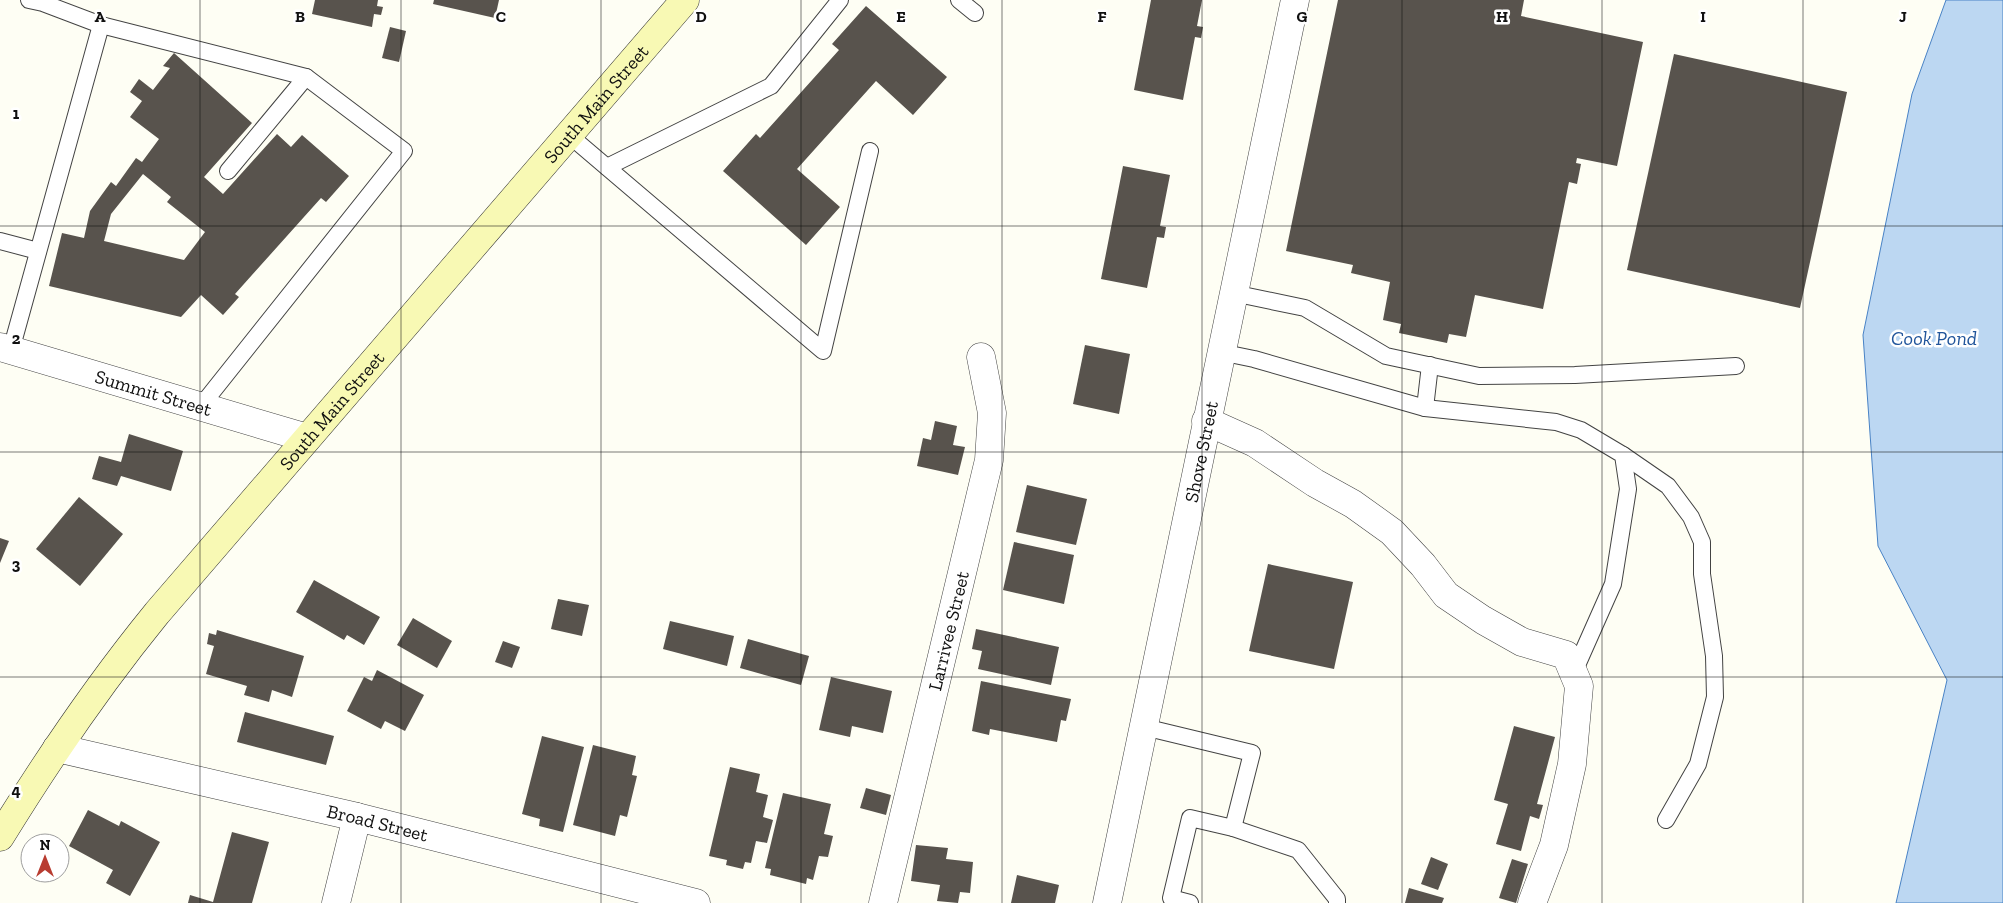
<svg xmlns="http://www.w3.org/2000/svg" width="2003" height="903" font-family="'Zilla Slab',serif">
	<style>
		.water { fill: #bcd7f2; stroke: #4882c5 }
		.building { fill: #58534d; fill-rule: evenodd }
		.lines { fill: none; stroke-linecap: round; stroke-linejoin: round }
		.lane-casing { stroke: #434343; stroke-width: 18 }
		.street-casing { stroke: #434343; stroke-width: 29 }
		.secondary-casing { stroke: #323232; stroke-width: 29 }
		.lane { stroke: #fff; stroke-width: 16 }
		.street { stroke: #fff; stroke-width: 28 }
		.secondary { stroke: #f8f9b4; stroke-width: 28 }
		.grid { fill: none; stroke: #101010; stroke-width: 1; stroke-opacity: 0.55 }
		.labels { text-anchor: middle; stroke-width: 5; stroke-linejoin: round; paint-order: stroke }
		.street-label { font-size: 19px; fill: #101010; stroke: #fff }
		.water-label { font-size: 20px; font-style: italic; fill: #21559b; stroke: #fff }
		.grid-label { font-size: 16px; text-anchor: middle; font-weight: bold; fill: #101010; stroke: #fff; stroke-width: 5; stroke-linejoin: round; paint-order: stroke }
	</style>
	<rect width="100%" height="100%" fill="#fefef4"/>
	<!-- water -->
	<polygon class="water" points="1946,0 2003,0 2003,903 1896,903 1947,680 1878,546 1863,335 1912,94"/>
	<!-- building -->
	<g class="building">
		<polygon points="315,0 378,0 377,6 383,7 381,15 374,14 372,27 312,14"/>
		<polygon points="434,0 499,0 495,18 433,4"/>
		<polygon points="1151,0 1202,0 1197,26 1203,27 1201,38 1195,37 1183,100 1134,90"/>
		<polygon points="1338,0 1524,0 1521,16 1643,42 1617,166 1577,158 1576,163 1581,164 1577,184 1569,182 1543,309 1475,295 1466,337 1449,334 1447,343 1399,333 1401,324 1383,320 1390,282 1351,273 1353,265 1286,251"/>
		<polygon points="866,6 947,77 913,115 876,81 797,169 840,207 806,245 723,171 756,134 760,138 839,50 832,44"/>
		<polygon points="390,27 406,31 399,62 382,58"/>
		<path d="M174 53 252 123 204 177 223 194 277 134 291 147 302 135 349 176 326 202 321 198 235 294 239 297 223 315 201 295 181 317 49 286 62 233 84 238 90 211 111 182 116 186 136 158 142 162 159 139 130 117 142 101 130 92 139 79 153 90 170 68 163 66ZM143 174 171 197 167 202 205 232 184 260 104 241 111 214Z"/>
		<polygon points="1674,54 1847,92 1800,308 1627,270"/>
		<polygon points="1123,166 1170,175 1160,226 1166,227 1164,238 1157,237 1147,288 1101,279"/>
		<polygon points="1085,345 1130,354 1119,414 1073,404"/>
		<polygon points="935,421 957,426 953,445 965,447 958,475 917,466 923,438 931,440"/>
		<polygon points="129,434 183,451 171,491 121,476 117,486 92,479 99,456 121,462"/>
		<polygon points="1027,485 1087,499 1076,545 1016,532"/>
		<polygon points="79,497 123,534 80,586 36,549"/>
		<polygon points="0,538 9,541 0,563"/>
		<polygon points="1014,542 1074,555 1064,604 1003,590"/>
		<polygon points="1268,564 1353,582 1334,669 1249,651"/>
		<polygon points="314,580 380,617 364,645 347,635 344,640 296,612"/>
		<polygon points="558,599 589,605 582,636 551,629"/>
		<polygon points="413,618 452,641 437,668 397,645"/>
		<polygon points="670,621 734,636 727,666 663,649"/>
		<polygon points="976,629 1059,647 1051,685 978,669 982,651 972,649"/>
		<polygon points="217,630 304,656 292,697 272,690 269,702 244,695 247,686 206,674 214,646 207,644 209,633 216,635"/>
		<polygon points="748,639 809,656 801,685 740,668"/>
		<polygon points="503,641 520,647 512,668 495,662"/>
		<polygon points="377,670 424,695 405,731 385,721 381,729 347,711 364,677 372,681"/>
		<polygon points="831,677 892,691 883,733 852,726 850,737 819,730"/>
		<polygon points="981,681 1071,699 1066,721 1061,720 1057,742 990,729 989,735 972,731"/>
		<polygon points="245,712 334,736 326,765 237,742"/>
		<polygon points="1514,726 1555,737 1537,804 1543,805 1539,819 1530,816 1521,851 1496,844 1508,804 1494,800"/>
		<polygon points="542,736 584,747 563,832 539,826 540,819 522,814"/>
		<polygon points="593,745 636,756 632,775 637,776 627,817 620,815 615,836 573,825"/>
		<polygon points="730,767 760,774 756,792 768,795 763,817 773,820 767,843 756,841 751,863 745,862 743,869 726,865 727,860 709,856"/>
		<polygon points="866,788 891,795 886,815 860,808"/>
		<polygon points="783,793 831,804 824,834 833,836 828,857 819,856 813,880 807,878 806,884 770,875 771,869 765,868"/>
		<polygon points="88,810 119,826 121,821 160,842 130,896 106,883 113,870 69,846"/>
		<polygon points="232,832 269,842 252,903 188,903 190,895 213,902"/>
		<polygon points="916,845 948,848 946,859 973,862 970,893 960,892 958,903 937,901 940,885 911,881"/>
		<polygon points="1431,857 1448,864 1438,890 1421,884"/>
		<polygon points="1512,859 1528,864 1516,903 1499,898"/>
		<polygon points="1017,875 1059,885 1055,903 1011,903"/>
		<polygon points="1409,888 1444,898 1442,903 1405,903"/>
	</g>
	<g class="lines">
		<defs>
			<g id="lane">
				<polyline points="29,0 43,3 101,25"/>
				<polyline points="959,0 975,13"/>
				<polyline points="569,135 823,351 870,151"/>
				<polyline points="607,167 771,86 840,0"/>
				<polyline points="228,171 306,77"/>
				<polyline points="0,241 38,251"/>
				<polyline points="1233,293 1305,308 1386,356 1479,376 1575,375 1736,366"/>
				<polyline points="11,350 101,25 306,77 404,151 201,406"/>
				<polyline points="1220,352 1254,359 1425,408 1556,422 1581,430 1623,455 1628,489 1613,584 1574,672"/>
				<polyline points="1425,408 1430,365"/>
				<polyline points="1623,455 1668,486 1691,517 1702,542 1702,574 1714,656 1715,697 1698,764 1666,820"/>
				<polyline points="1144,727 1252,753 1233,828"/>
				<polyline points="1190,903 1171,898 1190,818 1233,828 1298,850 1337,899 1337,903"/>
			</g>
			<g id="street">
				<path id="s1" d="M0 347 307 438"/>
				<polyline points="1206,421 1255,443 1315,483 1353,504 1392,532 1423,565 1446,595 1483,620 1522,642 1566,655 1579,686 1572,764 1554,845 1532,903"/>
				<path id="s2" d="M57 748 357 817 696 903"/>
				<polyline points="336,903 357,817"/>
				<path id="s3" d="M883 903 989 460 992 413 981 357"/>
				<path id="s4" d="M1107 903 1295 0"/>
			</g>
			<g id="secondary">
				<path id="s5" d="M0 837C48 759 99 684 157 613L685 0"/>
			</g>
		</defs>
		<!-- lane casing -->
		<use href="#lane" class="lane-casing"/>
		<!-- street casing -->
		<use href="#street" class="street-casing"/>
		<!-- secondary casing -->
		<use href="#secondary" class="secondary-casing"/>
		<!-- lane -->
		<use href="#lane" class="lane"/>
		<!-- street -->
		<use href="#street" class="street"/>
		<!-- secondary -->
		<use href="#secondary" class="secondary"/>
	</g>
	<!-- grid -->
	<path class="grid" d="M200 0V903M401 0V903M601 0V903M801 0V903M1002 0V903M1202 0V903M1402 0V903M1602 0V903M1803 0V903M0 226H2003M0 452H2003M0 677H2003"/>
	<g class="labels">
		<!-- street labels -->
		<g class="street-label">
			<text dy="7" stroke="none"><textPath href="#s5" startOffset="946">South Main Street</textPath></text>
			<text dy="7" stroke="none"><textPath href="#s1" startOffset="160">Summit Street</textPath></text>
			<text dy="7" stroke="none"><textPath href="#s5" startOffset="541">South Main Street</textPath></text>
			<text dy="7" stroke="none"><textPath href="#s4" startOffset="461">Shove Street</textPath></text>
			<text dy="7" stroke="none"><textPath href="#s3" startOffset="280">Larrivee Street</textPath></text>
			<text dy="7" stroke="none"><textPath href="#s2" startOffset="329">Broad Street</textPath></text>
		</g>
		<!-- water labels -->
		<g class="water-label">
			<text x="1934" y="345">Cook Pond</text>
		</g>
	</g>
	<g class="grid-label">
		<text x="100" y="22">A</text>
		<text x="300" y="22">B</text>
		<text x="501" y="22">C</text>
		<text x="701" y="22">D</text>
		<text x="901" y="22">E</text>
		<text x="1102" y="22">F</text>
		<text x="1302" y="22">G</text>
		<text x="1502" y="22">H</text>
		<text x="1703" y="22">I</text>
		<text x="1903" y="22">J</text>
		<text x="16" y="119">1</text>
		<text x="16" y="344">2</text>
		<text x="16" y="570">3</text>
		<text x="16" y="796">4</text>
	</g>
	<!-- north arrow -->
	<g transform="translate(45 858)"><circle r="24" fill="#ffffff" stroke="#9f9f9f"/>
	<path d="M0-4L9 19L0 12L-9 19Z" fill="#b83c31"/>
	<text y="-8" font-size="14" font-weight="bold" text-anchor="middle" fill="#101010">N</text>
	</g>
</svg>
